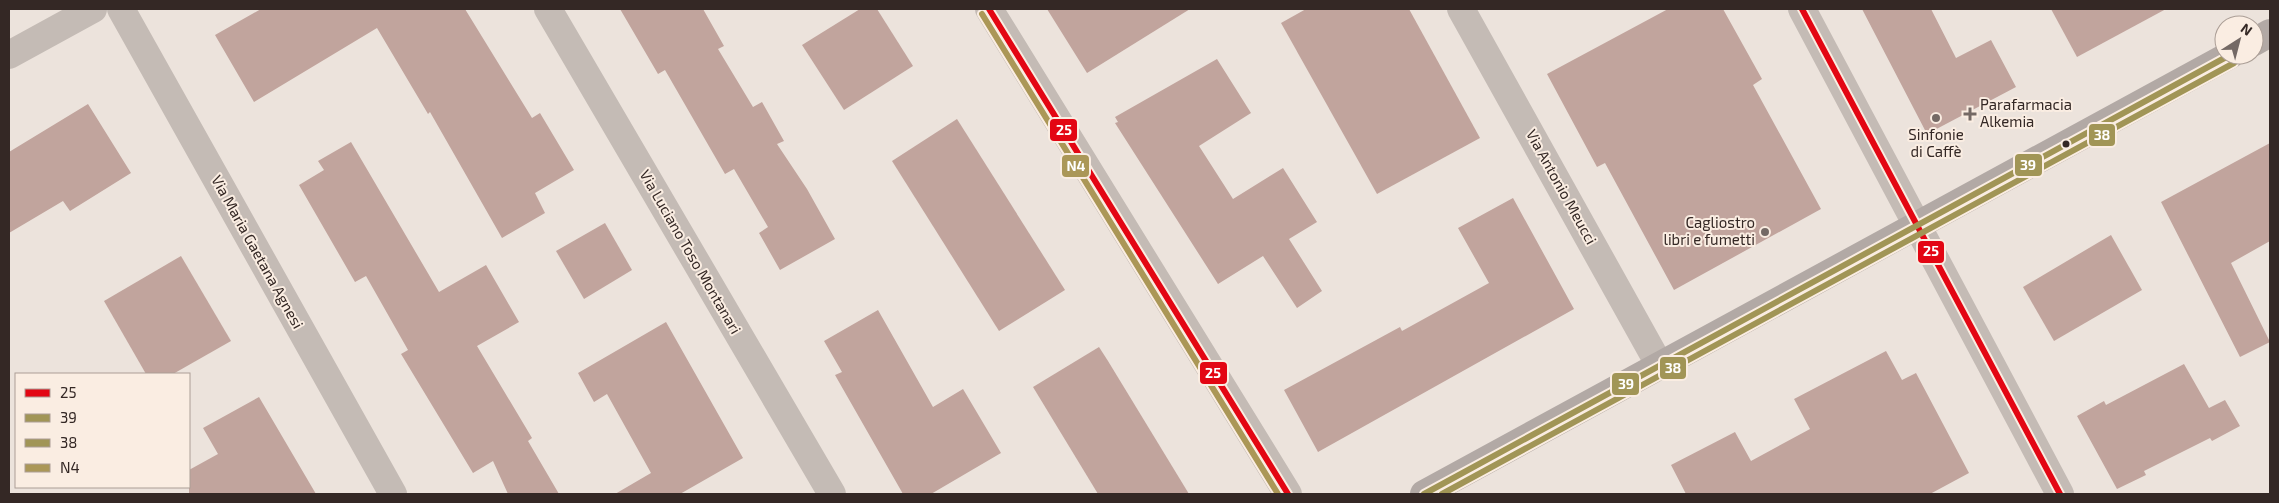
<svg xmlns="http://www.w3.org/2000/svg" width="2279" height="503" font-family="'Exo 2',sans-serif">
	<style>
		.building { fill: #c1a49d }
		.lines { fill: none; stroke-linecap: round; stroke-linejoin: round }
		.minor { stroke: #c4bbb5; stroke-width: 28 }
		.major { stroke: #b2a9a5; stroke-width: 28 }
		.bus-1-casing { stroke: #faede2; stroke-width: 10 }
		.bus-2-casing { stroke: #faede2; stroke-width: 10 }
		.bus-3-casing { stroke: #faede2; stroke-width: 10 }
		.bus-4-casing { stroke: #faede2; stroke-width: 10 }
		.bus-1 { stroke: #e30613; stroke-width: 6 }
		.bus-2 { stroke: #a19556; stroke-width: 6 }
		.bus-3 { stroke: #a19556; stroke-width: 6 }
		.bus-4 { stroke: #ab9757; stroke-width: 6 }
		.poi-dot { fill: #746965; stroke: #faede2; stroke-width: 2 }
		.bus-dot { fill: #342825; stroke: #faede2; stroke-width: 2 }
		.labels { text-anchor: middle; stroke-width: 4; stroke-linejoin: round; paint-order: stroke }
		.poi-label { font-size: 15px; fill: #342825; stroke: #faede2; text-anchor: start }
		.street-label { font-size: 15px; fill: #342825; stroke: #faede2 }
		.line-badge { stroke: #faede2; stroke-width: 2 }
		.badge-label { font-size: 14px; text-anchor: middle; font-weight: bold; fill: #fff }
	</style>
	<rect width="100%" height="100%" fill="#ece3dc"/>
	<!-- building -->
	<g class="building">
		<polygon points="261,9 465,9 532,118 540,113 574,170 535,193 545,213 502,238 430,112 428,114 377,28 254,102 215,35"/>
		<polygon points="620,9 703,9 724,46 718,49 753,107 762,102 784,141 777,144 807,189 835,239 780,270 759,233 768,227 734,169 725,174 665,70 658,74"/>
		<polygon points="860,9 877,9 913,66 844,110 802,45"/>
		<polygon points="1047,9 1190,9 1087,73"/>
		<polygon points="1306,9 1409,9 1480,138 1377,194 1281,23"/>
		<polygon points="1668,9 1723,9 1762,79 1753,85 1821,209 1674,290 1605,163 1597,167 1547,74"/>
		<polygon points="1862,9 1931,9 1956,58 1991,40 2016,87 1927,134"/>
		<polygon points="2051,9 2166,9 2077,57"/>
		<polygon points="1217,59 1251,113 1199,146 1233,199 1283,168 1317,222 1289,239 1322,291 1297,308 1263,256 1218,284 1115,123 1118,122 1115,117"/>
		<polygon points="88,104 131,173 70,211 63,201 9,233 9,152"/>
		<polygon points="957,119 1065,290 999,331 892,161"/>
		<polygon points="351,142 439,292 486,265 519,322 477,346 532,438 528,441 559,494 508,494 493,461 473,473 401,354 408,350 366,276 355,282 299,185 324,170 318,161"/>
		<polygon points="2270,143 2270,241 2231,263 2270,342 2240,357 2161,202"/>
		<polygon points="1513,198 1574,309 1318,452 1284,390 1400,327 1402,331 1489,283 1458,228"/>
		<polygon points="605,223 632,270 584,299 556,251"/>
		<polygon points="2111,235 2142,290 2054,341 2023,287"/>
		<polygon points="181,256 231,341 173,374 146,374 104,301"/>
		<polygon points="878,310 933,407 963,389 1001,453 931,494 903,494 835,375 842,372 824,341"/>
		<polygon points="666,322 743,458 680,494 615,494 651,473 607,394 594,402 578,373"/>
		<polygon points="1099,347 1108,361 1189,494 1098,494 1033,387"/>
		<polygon points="1886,351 1902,380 1916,373 1969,473 1930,494 1686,494 1671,465 1735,432 1751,461 1810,429 1794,399"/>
		<polygon points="2184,364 2209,408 2225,400 2240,426 2212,441 2210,438 2144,471 2146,475 2117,489 2077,416 2104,401 2106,405"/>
		<polygon points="259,397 316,494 189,494 189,470 218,454 203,428"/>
	</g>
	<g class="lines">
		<!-- minor -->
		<g class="minor">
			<polyline points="121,9 393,494"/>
			<polyline points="548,9 832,494"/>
			<polyline points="989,9 1288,494"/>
			<polyline points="1461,9 1660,366"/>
			<polyline points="1802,9 2060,494"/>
			<polyline points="9,55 93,9"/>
		</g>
		<!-- major -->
		<g class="major">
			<polyline points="2254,42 2270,33"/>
			<polyline points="1424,494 2230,55"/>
		</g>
		<defs>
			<g id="bus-1">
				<polyline points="989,9 1288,494"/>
				<polyline points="1802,9 2060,494"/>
			</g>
			<polyline id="bus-2" points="1424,494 2230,55"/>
			<polyline id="bus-3" points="1442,494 2234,63"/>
			<polyline id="bus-4" points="982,14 1278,494"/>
		</defs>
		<!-- bus-1 casing -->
		<use href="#bus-1" class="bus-1-casing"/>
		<!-- bus-2 casing -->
		<use href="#bus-2" class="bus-2-casing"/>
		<!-- bus-3 casing -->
		<use href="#bus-3" class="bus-3-casing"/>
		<!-- bus-4 casing -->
		<use href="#bus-4" class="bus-4-casing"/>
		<!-- bus-1 -->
		<use href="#bus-1" class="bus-1"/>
		<!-- bus-2 -->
		<use href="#bus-2" class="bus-2"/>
		<!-- bus-3 -->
		<use href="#bus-3" class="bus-3"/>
		<!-- bus-4 -->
		<use href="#bus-4" class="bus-4"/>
	</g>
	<!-- markers -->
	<g class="poi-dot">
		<path d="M1967.5 106.5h5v5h5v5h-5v5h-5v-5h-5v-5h5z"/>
		<circle cx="1936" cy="118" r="5"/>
		<circle cx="1765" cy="232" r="5"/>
	</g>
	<circle class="bus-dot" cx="2066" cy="144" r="4.5"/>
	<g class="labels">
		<!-- poi labels -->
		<g class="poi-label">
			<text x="1980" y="110">Parafarmacia<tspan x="1980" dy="17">Alkemia</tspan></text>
			<text x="1936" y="140" text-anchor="middle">Sinfonie<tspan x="1936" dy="17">di Caffè</tspan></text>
			<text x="1755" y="228" text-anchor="end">Cagliostro<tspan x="1755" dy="17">libri e fumetti</tspan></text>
		</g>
		<!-- street labels -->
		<g class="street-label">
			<text transform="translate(1561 187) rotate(61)" y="5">Via Antonio Meucci</text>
			<text transform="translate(257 252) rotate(61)" y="5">Via Maria Gaetana Agnesi</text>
			<text transform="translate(690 252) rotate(60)" y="5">Via Luciano Toso Montanari</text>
		</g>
	</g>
	<g class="line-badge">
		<rect x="1049" y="118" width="29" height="24" rx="5" fill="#e30613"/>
		<rect x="2088" y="123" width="28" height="24" rx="5" fill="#a19556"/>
		<rect x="2014" y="153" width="29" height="24" rx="5" fill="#a19556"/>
		<rect x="1061" y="154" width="29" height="24" rx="5" fill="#ab9757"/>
		<rect x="1917" y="240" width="28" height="24" rx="5" fill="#e30613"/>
		<rect x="1659" y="356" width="28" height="24" rx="5" fill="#a19556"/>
		<rect x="1199" y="361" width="29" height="24" rx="5" fill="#e30613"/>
		<rect x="1611" y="372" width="29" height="24" rx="5" fill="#a19556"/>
	</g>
	<g class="badge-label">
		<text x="1064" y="135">25</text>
		<text x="2102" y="140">38</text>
		<text x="2028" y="170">39</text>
		<text x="1076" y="171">N4</text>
		<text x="1931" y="256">25</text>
		<text x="1673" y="373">38</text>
		<text x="1213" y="378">25</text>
		<text x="1626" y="389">39</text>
	</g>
	<!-- border -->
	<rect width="2279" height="503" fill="none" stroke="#342825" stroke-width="20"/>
	<!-- legend -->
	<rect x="15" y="373" width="175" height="115" fill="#faede2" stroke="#ab9e96"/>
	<rect x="25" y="389" width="25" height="8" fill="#e30613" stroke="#ab9e96"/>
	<text x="60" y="398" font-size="15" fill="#342825">25</text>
	<rect x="25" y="414" width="25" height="8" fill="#a19556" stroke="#ab9e96"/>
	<text x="60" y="423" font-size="15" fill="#342825">39</text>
	<rect x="25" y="439" width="25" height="8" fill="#a19556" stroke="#ab9e96"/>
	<text x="60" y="448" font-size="15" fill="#342825">38</text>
	<rect x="25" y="464" width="25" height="8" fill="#ab9757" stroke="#ab9e96"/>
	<text x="60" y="473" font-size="15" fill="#342825">N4</text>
	<!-- north arrow -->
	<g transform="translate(2239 40) rotate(36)"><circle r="24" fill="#faede2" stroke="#ab9e96"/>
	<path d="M0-4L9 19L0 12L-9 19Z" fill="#746965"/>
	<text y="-8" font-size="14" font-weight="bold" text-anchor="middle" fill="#342825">N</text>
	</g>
</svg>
